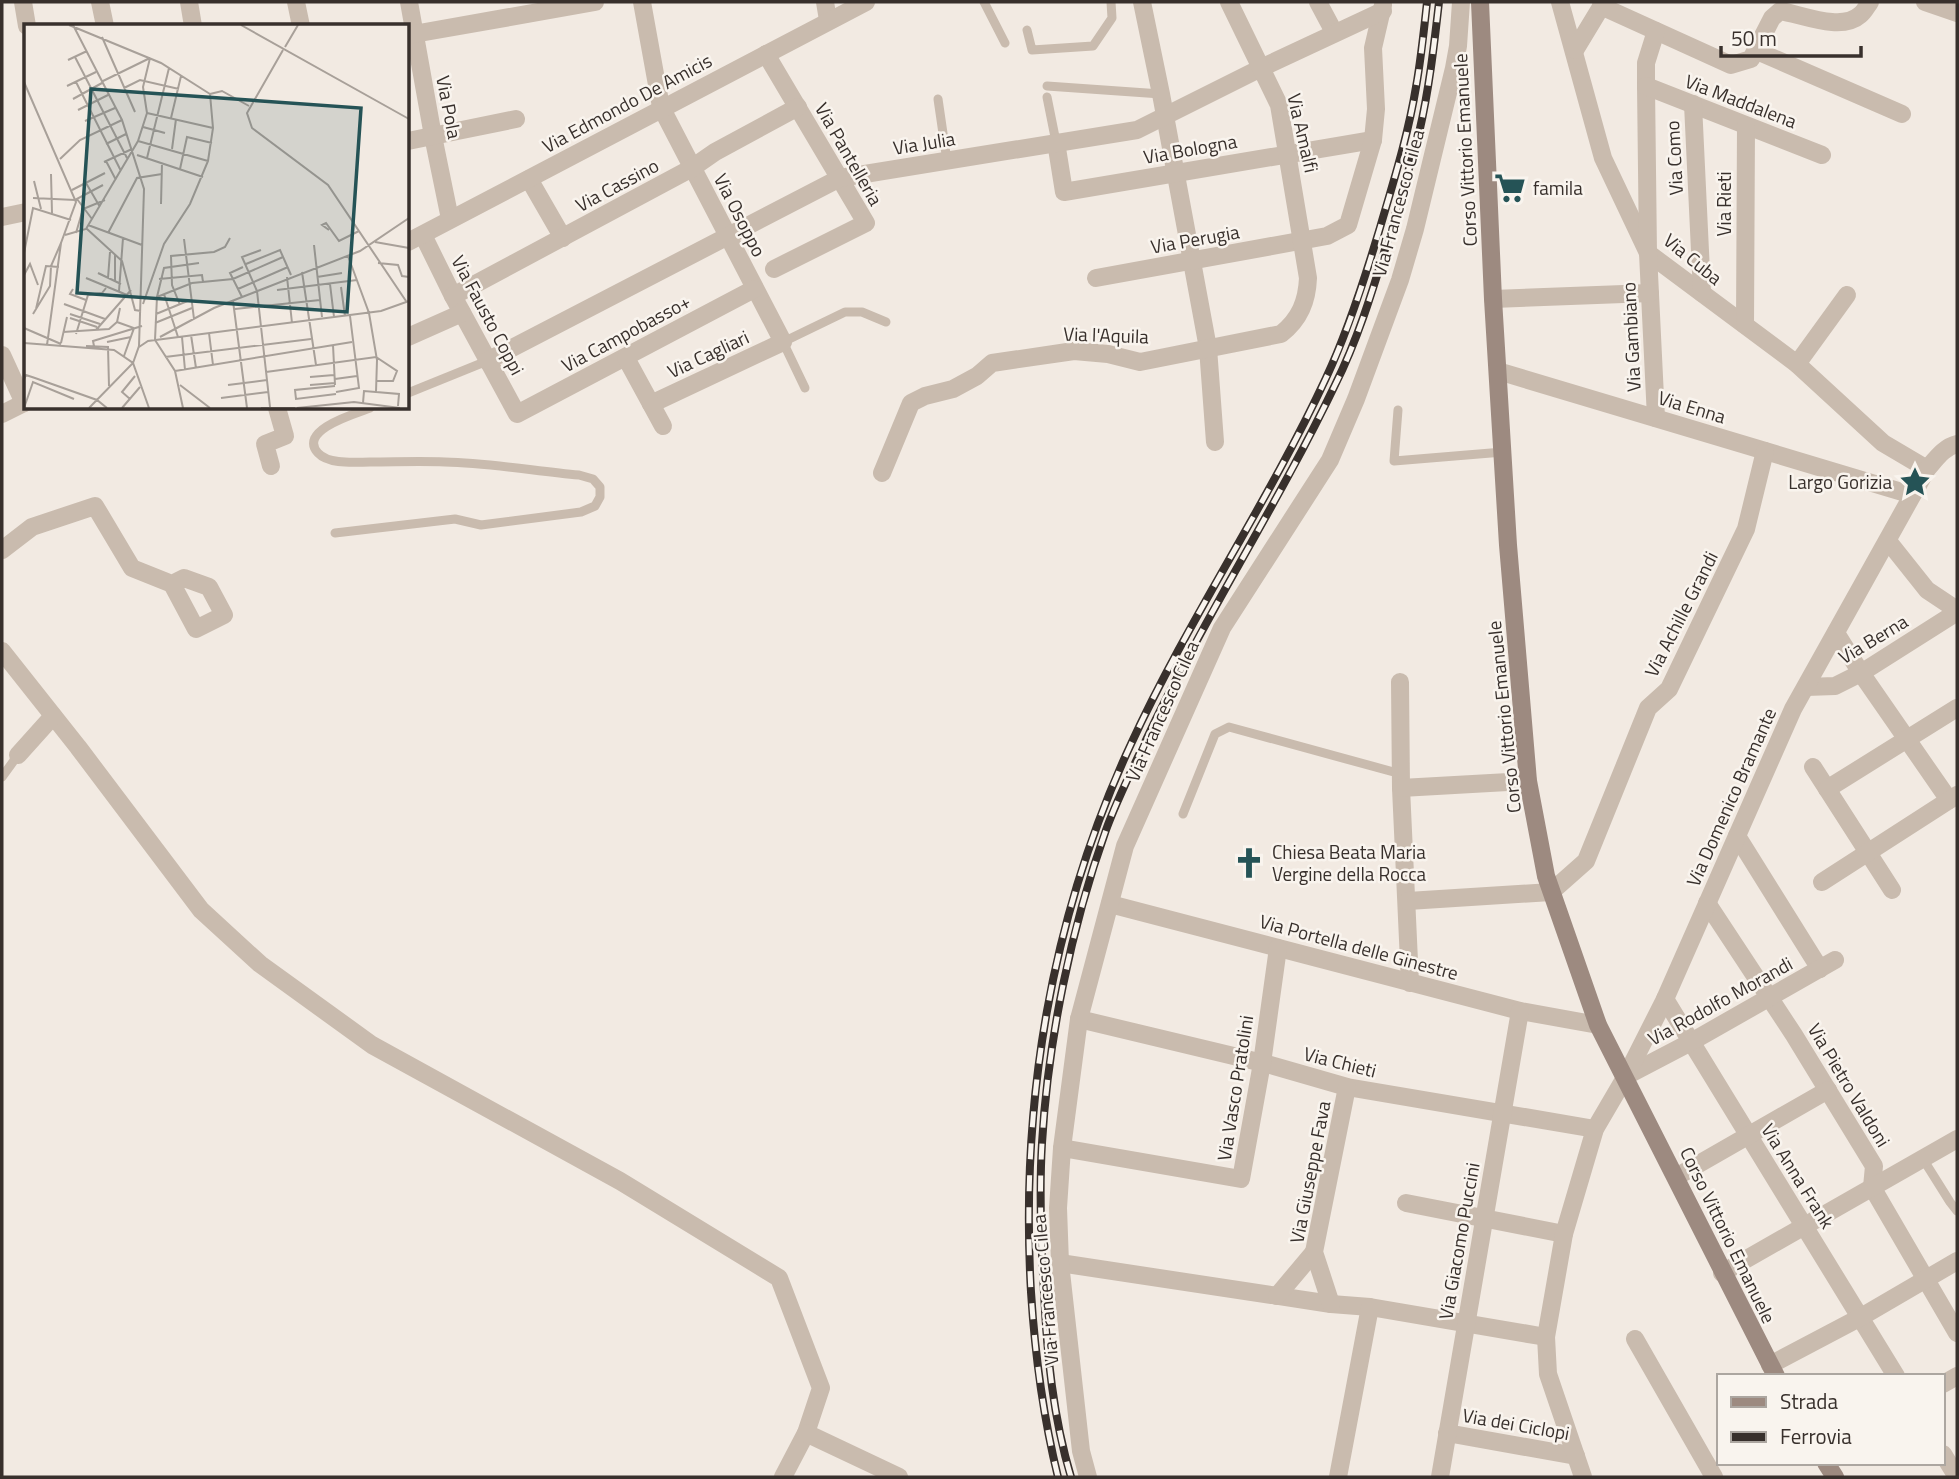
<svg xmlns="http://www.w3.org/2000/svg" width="1959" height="1479" font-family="'Titillium Web',sans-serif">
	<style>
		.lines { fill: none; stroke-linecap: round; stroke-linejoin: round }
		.lane { stroke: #c9bbae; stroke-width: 9 }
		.street { stroke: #c9bbae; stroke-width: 18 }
		.secondary { stroke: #9d8a80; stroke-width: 18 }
		.rail-casing { stroke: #38302c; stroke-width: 8 }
		.rail { stroke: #f9f4ee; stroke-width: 5; stroke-dasharray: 16; stroke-linecap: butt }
		.labels { text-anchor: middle; stroke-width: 5; stroke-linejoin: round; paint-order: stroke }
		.street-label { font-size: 19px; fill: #38302c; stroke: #f9f4ee }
		.poi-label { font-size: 19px; fill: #38302c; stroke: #f9f4ee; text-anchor: start }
		.inset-road { fill: none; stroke: #a8a099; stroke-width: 2 }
		.view { fill: #255356; fill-opacity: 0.15; stroke: #255356; stroke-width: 3.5 }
		.inset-edge { fill: none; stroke: #38302c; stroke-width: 3.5 }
	</style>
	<rect width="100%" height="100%" fill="#f2eae2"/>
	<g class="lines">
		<!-- lane -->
		<g class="lane">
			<polyline points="984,2 1005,43"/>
			<polyline points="1027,30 1032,50 1093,46 1112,18 1111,2"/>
			<polyline points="1047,86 1161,94"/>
			<polyline points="1047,97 1056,142"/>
			<polyline points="938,99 947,161"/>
			<polyline points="805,388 783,342 845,312 862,312 886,322"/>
			<polyline points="408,393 487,361"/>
			<polyline points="1398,410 1394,461 1503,452"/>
			<path d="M335 533 455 519 481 525 581 512 595 506 600 497V487L593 479 579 475C535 471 490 463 445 462 420 461 395 462 370 462 356 462 329 465 318 453 297 430 357 413 370 408"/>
			<polyline points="2,777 18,755"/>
			<polyline points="1183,814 1215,734 1229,727 1401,774"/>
			<polyline points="1923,1159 1950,1202 1957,1211"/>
		</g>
		<!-- street -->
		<g class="street">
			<polyline points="23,2 27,26"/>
			<polyline points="100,2 105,26"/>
			<polyline points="189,2 193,26"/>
			<polyline points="296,2 301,26"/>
			<polyline points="409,2 433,136 450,219"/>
			<polyline points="642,2 661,107 783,342 651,404"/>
			<polyline points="825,2 828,20"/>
			<polyline points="1142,2 1161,94 1208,348 1215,442"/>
			<polyline points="1318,2 1334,32"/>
			<polyline points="1560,2 1603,158 1648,253 1797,364 1883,443 1927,469"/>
			<polyline points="1925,2 1957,13"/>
			<path d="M1601 6 1731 65 1751 59 1772 18 1780 11C1801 14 1841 32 1860 15 1864 12 1867 6 1870 2"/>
			<polyline points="1656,31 1646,63 1646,86 1648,253 1656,418"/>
			<polyline points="408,35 595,2"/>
			<polyline points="1575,50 1604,2"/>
			<polyline points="1757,51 1902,114"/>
			<polyline points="766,54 866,223 774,269"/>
			<polyline points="1646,86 1822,155"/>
			<polyline points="1693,104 1702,293"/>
			<polyline points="408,141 516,119"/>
			<polyline points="1056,142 1064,192 1373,140"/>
			<polyline points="529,179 563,238"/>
			<polyline points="2,217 26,212"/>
			<polyline points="423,235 453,296 517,414 754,289"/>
			<polyline points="408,242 866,2"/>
			<polyline points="1096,278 1327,236 1348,225 1373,140 1376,109 1373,48 1383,5"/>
			<polyline points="453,296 692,168 715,152 798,107"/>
			<polyline points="1493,299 1650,293"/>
			<polyline points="1745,325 1746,126"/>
			<polyline points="408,337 462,313"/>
			<polyline points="2,355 24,403"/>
			<polyline points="626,358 663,426"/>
			<polyline points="487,361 840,178 1137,130 1261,68 1383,11"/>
			<polyline points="1797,364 1847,295"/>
			<polyline points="1498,371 1912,495"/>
			<polyline points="2,414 26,402"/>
			<polyline points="271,466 265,444 285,436 277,408"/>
			<path d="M882 473 911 403 925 396 953 389 977 376 992 363 1074 351 1108 354 1140 362 1281 334C1300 319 1307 301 1308 278L1279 105 1229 2"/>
			<polyline points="1888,541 1927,590 1957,610"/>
			<polyline points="2,550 32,527 95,506 132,568 172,584 196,629 224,615 209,587 184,578 172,584"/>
			<polyline points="1836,633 1861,673 1949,800"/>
			<polyline points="2,651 78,747 201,910 260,964 372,1045 620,1181 779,1278 821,1388 806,1433 783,1477"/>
			<polyline points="1400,682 1401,788 1410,983"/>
			<polyline points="1806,687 1835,686 1861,673 1957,612"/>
			<polyline points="18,755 53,716"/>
			<polyline points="1813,767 1892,890"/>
			<polyline points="1401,788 1528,781"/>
			<polyline points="1827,789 1957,708"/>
			<polyline points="1737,836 1820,969"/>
			<polyline points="1822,882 1957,795"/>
			<polyline points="1408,901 1551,892 1586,861 1648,708 1669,689 1746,529 1765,451"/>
			<polyline points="1707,903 1794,1035 1874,1166 1872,1187 1957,1333"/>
			<polyline points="1110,904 1520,1011 1598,1025"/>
			<polyline points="1665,999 1896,1376"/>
			<polyline points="1079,1019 1267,1064 1347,1087 1595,1129"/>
			<polyline points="1626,1076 1691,1042 1835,960"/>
			<polyline points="1062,1148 1241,1179 1262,1063 1278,948"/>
			<polyline points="1676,1177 1828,1090"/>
			<polyline points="1406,1203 1564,1234"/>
			<polyline points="1060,1263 1331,1304 1370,1307 1546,1337"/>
			<polyline points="1722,1273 1957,1139"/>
			<polyline points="1277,1296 1314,1252"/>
			<polyline points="1331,1304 1314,1252 1347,1087"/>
			<polyline points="1635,1339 1714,1477"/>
			<polyline points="1770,1365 1861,1317 1957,1261"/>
			<polyline points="1943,1384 1957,1376"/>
			<polyline points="806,1433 899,1477"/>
			<polyline points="1447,1433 1576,1456"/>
			<polyline points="1943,1454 1957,1477"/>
			<polyline points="1088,1477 1081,1451 1060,1263 1058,1208 1062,1148 1079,1019 1125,846 1222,628 1330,460 1356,399 1400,280 1415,229 1454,68 1458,46 1461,2"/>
			<polyline points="1338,1477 1370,1307"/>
			<polyline points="1440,1477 1520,1011"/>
			<path d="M1583 1477 1548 1374 1546 1337 1564 1234 1595 1129 1626 1076 1665 999 1793 709 1927 469C1936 459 1944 447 1957 444"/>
		</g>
		<!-- secondary -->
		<g class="secondary">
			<polyline points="1480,2 1493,299 1508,545 1528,781 1546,876 1598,1025 1776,1376"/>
			<polyline points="1826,1463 1835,1477"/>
		</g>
		<defs>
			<g id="rail">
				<path d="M1058 1477C1043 1416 1035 1355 1031 1292 1020 1103 1051 916 1131 744 1189 618 1268 503 1326 378 1348 331 1364 281 1379 231 1393 183 1408 136 1416 87 1421 59 1424 30 1427 2"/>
				<path d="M1071 1477C1053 1417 1047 1355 1044 1292 1041 1243 1039 1193 1042 1143 1048 1040 1071 928 1106 830 1119 794 1138 758 1154 723 1210 608 1280 500 1335 385 1357 341 1372 293 1386 246 1397 208 1409 171 1419 133 1429 90 1434 46 1439 2"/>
			</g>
		</defs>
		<!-- rail casing -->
		<use href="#rail" class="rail-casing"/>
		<!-- rail -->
		<use href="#rail" class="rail"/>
	</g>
	<!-- icons -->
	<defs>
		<symbol id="supermarket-bare" viewBox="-9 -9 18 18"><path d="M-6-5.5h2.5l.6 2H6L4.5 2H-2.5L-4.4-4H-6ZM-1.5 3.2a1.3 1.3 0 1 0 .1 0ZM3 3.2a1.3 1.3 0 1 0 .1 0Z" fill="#255356" stroke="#f9f4ee" stroke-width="2.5" paint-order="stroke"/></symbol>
		<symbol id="sight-bare" viewBox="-9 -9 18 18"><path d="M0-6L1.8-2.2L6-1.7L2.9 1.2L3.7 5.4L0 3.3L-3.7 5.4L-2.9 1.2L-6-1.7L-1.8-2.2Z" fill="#255356" stroke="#f9f4ee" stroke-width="2.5" paint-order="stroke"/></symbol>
		<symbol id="church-bare" viewBox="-9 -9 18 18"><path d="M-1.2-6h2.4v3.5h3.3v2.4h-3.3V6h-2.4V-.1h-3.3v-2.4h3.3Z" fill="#255356" stroke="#f9f4ee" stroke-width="2.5" paint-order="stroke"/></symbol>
	</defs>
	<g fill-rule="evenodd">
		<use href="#supermarket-bare" x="1488" y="166" width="44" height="44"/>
		<use href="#sight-bare" x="1893" y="460" width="44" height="44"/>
		<use href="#church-bare" x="1227" y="841" width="44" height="44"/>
	</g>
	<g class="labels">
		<!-- street labels -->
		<g class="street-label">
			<text transform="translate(1741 101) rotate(21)" y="7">Via Maddalena</text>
			<text transform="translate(627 103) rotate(-28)" y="7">Via Edmondo De Amicis</text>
			<text transform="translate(449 107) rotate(79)" y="7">Via Pola</text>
			<text transform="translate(1303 133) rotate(77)" y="7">Via Amalfi</text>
			<text transform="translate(924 143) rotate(-9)" y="7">Via Julia</text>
			<text transform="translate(1190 149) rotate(-10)" y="7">Via Bologna</text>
			<text transform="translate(1465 150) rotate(-93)" y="7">Corso Vittorio Emanuele</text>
			<text transform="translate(849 154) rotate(60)" y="7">Via Pantelleria</text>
			<text transform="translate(1674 158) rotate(-93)" y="7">Via Como</text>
			<text transform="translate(617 185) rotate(-28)" y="7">Via Cassino</text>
			<text transform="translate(1398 203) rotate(-75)" y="7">Via Francesco Cilea</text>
			<text transform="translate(1724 204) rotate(-90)" y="7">Via Rieti</text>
			<text transform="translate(740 215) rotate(63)" y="7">Via Osoppo</text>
			<text transform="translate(1195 239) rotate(-10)" y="7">Via Perugia</text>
			<text transform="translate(1693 259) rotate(39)" y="7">Via Cuba</text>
			<text transform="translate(488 315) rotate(62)" y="7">Via Fausto Coppi</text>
			<text transform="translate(626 333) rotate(-28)" y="7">Via Campobasso+</text>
			<text transform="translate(1106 335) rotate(2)" y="7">Via l'Aquila</text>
			<text transform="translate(1631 337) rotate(-93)" y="7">Via Gambiano</text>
			<text transform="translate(708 354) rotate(-25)" y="7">Via Cagliari</text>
			<text transform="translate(1692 407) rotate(17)" y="7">Via Enna</text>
			<text transform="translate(1681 614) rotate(-63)" y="7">Via Achille Grandi</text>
			<text transform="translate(1873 639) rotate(-31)" y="7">Via Berna</text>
			<text transform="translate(1162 711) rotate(-66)" y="7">Via Francesco Cilea</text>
			<text transform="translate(1504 717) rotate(-96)" y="7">Corso Vittorio Emanuele</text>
			<text transform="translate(1731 797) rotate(-66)" y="7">Via Domenico Bramante</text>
			<text transform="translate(1359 947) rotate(15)" y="7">Via Portella delle Ginestre</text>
			<text transform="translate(1720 1001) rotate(-29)" y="7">Via Rodolfo Morandi</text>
			<text transform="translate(1340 1062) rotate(14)" y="7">Via Chieti</text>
			<text transform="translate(1849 1085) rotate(59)" y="7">Via Pietro Valdoni</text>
			<text transform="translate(1235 1088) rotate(-81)" y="7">Via Vasco Pratolini</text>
			<text transform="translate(1310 1172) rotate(-79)" y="7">Via Giuseppe Fava</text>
			<text transform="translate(1798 1176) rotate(58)" y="7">Via Anna Frank</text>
			<text transform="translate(1728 1235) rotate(64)" y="7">Corso Vittorio Emanuele</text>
			<text transform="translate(1459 1241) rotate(-80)" y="7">Via Giacomo Puccini</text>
			<text transform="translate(1045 1290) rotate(-95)" y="7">Via Francesco Cilea</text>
			<text transform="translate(1516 1424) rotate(10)" y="7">Via dei Ciclopi</text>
		</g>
		<!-- poi labels -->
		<g class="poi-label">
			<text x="1533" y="195">famila</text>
			<text x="1892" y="489" text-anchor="end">Largo Gorizia</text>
			<text x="1272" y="859">Chiesa Beata Maria<tspan x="1272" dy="22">Vergine della Rocca</tspan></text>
		</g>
	</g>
	<!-- overview -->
	<g transform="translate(24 24)">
		<rect width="385" height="385" fill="#f2eae2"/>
		<path class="inset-road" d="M45 1 137 39 186 70M49 1 98 96 120 165 115 322 109 339 65 384M217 1 385 95M78 13 111 88M261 23 274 1M259 26 223 89 228 104 304 161 382 277M51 33 103 134M44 36 63 27M79 57 126 34M0 58 52 178 37 219 23 321M52 58 97 147M43 62 72 48M100 64 116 56 155 65M186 70 198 67 225 82M49 75 78 59M54 86 84 71M123 89 189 104M147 94 157 52M61 97 91 84M119 103 141 109M114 117 184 137M82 120 102 110M148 125 152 95M113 131 179 153M123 134 145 44M36 135 56 116 98 96M82 137 92 156M80 138 108 125M156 145 163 113 188 119M27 150 28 189M10 157 17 185M62 159 76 183M48 166 81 149M9 174 51 176 79 161M53 175 68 195M137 180 138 139M64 201 118 221M63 205 98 237 111 286 117 287M305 206 298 201 302 199 315 217 335 207M52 209 59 185 81 176M84 209 113 154 138 150M41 211 62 205 114 117 123 89 119 63 126 34M160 215 170 295M351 218 385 224M290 221 298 293M237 226 218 233 233 267 246 383M0 229 9 184 47 196M324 232 345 289 353 336 352 368M354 239 374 241 378 252 385 253M222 240 256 226 267 251M278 248 292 341M74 249 97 260M0 251 6 240 14 261M263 253 268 299M293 253 318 249M62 254 103 271M84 254 86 228M135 255 178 251 179 258M91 257V231M306 260 310 293M317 263 321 292M49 265 46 270 62 276M214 265 264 243M253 266 333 256M95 267 99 214M140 270 154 313M133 273 168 259 209 255 259 233M218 273 206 249 219 243M209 277 223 384M40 280 81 295M119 280 140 220 166 180 184 137 189 104 186 70M156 281 148 261 147 232 190 228 201 223 206 214M96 284 93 298 110 304 100 332M12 285 22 242 35 243M211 285 296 276M9 290 26 262 27 242 37 219M46 290 76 300M132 290 166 276M46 294 73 303M131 299 168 284M0 304 37 320M72 306 107 266M39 308 85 305 93 298M185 309 189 341M52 310 64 271 78 269 82 264M167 311 172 344M136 313 190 284 336 227 385 194M158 313 161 346M83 318 107 313M0 319 90 326 109 339 125 384M37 319 43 293M309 321 311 361M62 322 84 323 85 362M70 322 69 317 118 302M115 323 124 317 357 287 385 277M141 333 287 315M151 347 328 318M242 348 352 333 373 347 369 357H352M286 353 310 351M0 355 2 351 11 354 73 376 83 384M311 355 333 352M156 361 186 384M204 361 243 356M286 361 311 359M311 362 271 366 272 375 312 370M312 368 335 364 326 292M197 374 244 368M106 375 98 368 111 352M339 379 340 367 352 368 375 370 374 382M0 384 9 358 50 375M98 384 116 363M159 384 151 347 131 316 133 273 140 244 175 239M237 384H271M273 384 330 378 376 384"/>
		<path class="view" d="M67 65 337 84 323 288 53 269Z"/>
		<rect width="385" height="385" class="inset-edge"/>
	</g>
	<!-- border -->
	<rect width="1959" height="1479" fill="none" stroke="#38302c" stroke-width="7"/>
	<!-- legend -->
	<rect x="1717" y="1374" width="228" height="91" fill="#f9f4ee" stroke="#aca6a0" stroke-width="2"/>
	<rect x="1731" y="1397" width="35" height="10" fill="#9d8a80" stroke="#aca6a0" stroke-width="2"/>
	<text x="1780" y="1409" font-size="21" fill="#38302c">Strada</text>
	<rect x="1731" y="1432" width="35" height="10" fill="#38302c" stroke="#aca6a0" stroke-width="2"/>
	<text x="1780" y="1444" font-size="21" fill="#38302c">Ferrovia</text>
	<!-- scale -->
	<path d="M1721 46v10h140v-10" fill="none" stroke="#38302c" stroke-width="3.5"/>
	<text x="1731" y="46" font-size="21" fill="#38302c" stroke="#f9f4ee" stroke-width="5" paint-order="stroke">50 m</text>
</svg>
